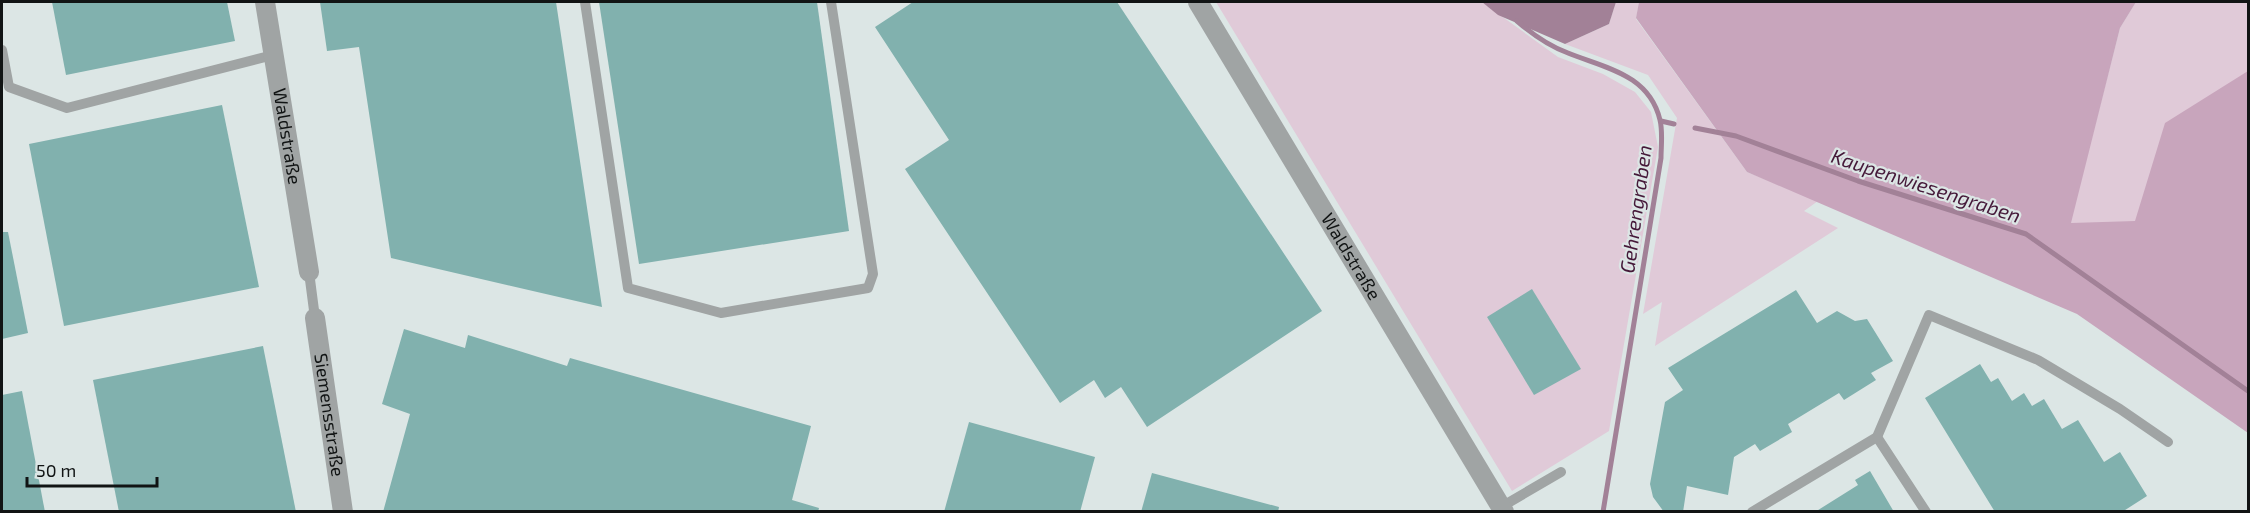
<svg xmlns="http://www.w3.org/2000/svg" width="2250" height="513" font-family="'Exo 2',sans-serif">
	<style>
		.green { fill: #e0cad8 }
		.forest { fill: #c8a5bc }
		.water { fill: #a28197 }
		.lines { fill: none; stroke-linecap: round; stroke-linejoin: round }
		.stream { stroke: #a28197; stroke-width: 5 }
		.building { fill: #81b1ae }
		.lane { stroke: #a0a4a4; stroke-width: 10 }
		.street { stroke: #a0a4a4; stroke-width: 20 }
		.labels { text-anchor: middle; stroke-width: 4.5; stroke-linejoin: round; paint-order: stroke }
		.street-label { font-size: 18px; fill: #111414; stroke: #dce6e5 }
		.water-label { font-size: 20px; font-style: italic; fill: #451939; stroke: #dce6e5 }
	</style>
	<rect width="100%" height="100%" fill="#dce6e5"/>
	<!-- green -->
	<g class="green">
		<polygon points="1216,2 1482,2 1558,57 1603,74 1635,92 1651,112 1658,147 1609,431 1512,491"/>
		<polygon points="1616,2 1639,2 1636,19 1747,172 1818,201 1804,211 1838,228 1655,346 1662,302 1643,314 1677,118 1648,75 1565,44 1609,24"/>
		<polygon points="2136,2 2248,2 2248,427 2094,223 2070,223 2120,28"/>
	</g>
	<!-- forest -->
	<polygon class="forest" points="1639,2 2136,2 2120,28 2071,223 2135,221 2165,123 2248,71 2248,433 2077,314 1747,172 1636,18"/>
	<!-- water -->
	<polygon class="water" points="1482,2 1616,2 1609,24 1565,44 1498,15"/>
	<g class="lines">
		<!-- stream -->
		<g class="stream">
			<path d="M1517 21C1532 34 1549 46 1568 53 1605 68 1649 74 1660 120 1663 132 1661 146 1661 158L1603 512"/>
			<polyline points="1661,121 1674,124"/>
			<polyline points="1695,128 1736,136 1858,181 2026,234 2248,391"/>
		</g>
	</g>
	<!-- building -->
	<g class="building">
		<polygon points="52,2 227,2 235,41 66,75"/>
		<polygon points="320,2 556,2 602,307 391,258 359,47 327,51"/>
		<polygon points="599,2 817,2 849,231 639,264"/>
		<polygon points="913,2 1117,2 1322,311 1147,427 1121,387 1105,398 1094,380 1060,403 905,169 949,140 875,27"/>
		<polygon points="222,105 259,287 64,326 29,144"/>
		<polygon points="2,232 8,232 28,333 2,339"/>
		<polygon points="1532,289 1581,369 1534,395 1487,317"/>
		<polygon points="1796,290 1817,323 1837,311 1855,321 1867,319 1893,361 1871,373 1876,380 1844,400 1839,393 1788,424 1792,432 1760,451 1755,444 1734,457 1728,495 1687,486 1683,512 1664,512 1653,497 1650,484 1665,402 1683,390 1668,368"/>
		<polygon points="404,329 465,348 468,335 567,366 570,358 811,426 792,500 819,508 818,512 383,512 410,414 382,404"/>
		<polygon points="263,346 296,512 119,512 93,380"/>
		<polygon points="1980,364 1991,382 1998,378 2012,401 2024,393 2032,406 2044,399 2062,429 2078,420 2104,462 2120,452 2147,496 2122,512 1995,512 1925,398"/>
		<polygon points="22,391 45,512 2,512 2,395"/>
		<polygon points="969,422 1095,457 1080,512 944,512"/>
		<polygon points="1870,471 1894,512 1815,512 1858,485 1855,480"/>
		<polygon points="1152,473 1279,507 1278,512 1141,512"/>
	</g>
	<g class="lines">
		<!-- lane -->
		<g class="lane">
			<polyline points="585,2 628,288 721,313 868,288 873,274 831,2"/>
			<polyline points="2,50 9,87 67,108 273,55"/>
			<polyline points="309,272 315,318"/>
			<polyline points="1877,437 1926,512"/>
			<polyline points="1501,507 1561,472"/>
			<polyline points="1752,512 1877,437 1929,315 2038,360 2120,409 2168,442"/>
		</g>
		<!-- street -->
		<g class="street">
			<path id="s1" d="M265 2 309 272"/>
			<path id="s2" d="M1198 2 1504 512"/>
			<path id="s3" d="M315 318 343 512"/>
		</g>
	</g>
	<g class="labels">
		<!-- street labels -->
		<g class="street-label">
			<text dy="6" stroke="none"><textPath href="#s1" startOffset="136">Waldstraße</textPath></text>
			<text dy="6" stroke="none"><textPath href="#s2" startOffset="297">Waldstraße</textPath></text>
			<text dy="6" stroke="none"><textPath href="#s3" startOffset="98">Siemensstraße</textPath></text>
		</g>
		<!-- water labels -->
		<g class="water-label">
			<text transform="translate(1926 186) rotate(18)" y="7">Kaupenwiesengraben</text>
			<text transform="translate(1636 209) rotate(-82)" y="7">Gehrengraben</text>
		</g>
	</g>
	<!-- border -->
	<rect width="2250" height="513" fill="none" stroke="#111414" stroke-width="6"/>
	<!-- scale -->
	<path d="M27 477v9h130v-9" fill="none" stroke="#111414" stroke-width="3"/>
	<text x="36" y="477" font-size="18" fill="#111414" stroke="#dce6e5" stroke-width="4.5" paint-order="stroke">50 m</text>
</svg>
